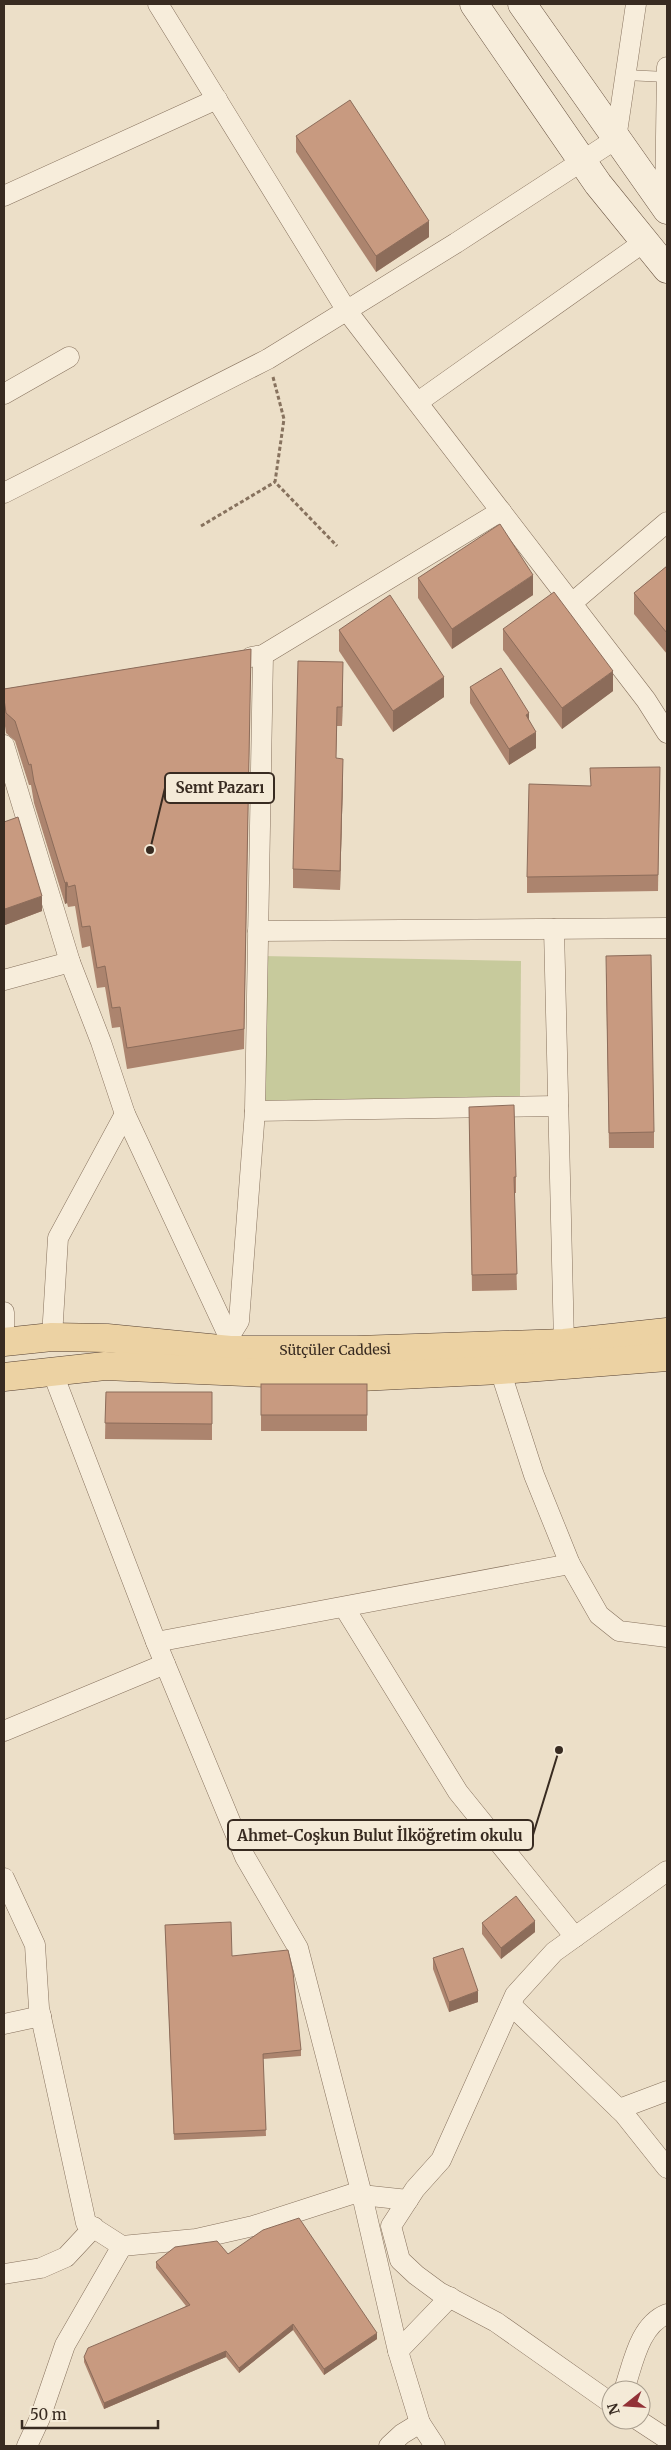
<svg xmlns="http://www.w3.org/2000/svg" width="671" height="2450" font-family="Merriweather,serif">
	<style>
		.green { fill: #c7ca9c }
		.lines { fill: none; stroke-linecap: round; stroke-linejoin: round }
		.service-casing { stroke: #87725e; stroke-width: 11 }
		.minor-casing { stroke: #87725e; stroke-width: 21 }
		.secondary-casing { stroke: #695341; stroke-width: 29 }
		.primary-casing { stroke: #554032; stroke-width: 29 }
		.path { stroke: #87725e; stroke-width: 3; stroke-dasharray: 4 2.5; stroke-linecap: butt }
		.service { stroke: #f7eddb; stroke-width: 10 }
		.minor { stroke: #f7eddb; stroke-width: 20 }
		.secondary { stroke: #f7eddb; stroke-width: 28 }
		.primary { stroke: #ecd2a3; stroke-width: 28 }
		.wall { fill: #ac846e }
		.shaded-wall { fill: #8c6c5a }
		.building { fill: #c89a80; stroke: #8c6c5a }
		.labels { text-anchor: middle; stroke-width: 4.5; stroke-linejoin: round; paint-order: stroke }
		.street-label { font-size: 14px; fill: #382b21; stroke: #f4ead7 }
		.leader { fill: none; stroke: #382b21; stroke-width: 2 }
		.callout-dot { fill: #382b21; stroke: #f4ead7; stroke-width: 2 }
		.callout { fill: #f4ead7; stroke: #382b21; stroke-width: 2 }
		.callout-label { font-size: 15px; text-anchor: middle; font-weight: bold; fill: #382b21 }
	</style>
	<rect width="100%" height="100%" fill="#ecdfc8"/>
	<!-- green -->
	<polygon class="green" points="262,956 521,961 520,1096 262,1101"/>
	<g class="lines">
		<defs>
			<polyline id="service" points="625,75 667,77"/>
			<g id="minor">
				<polyline points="158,4 347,311 646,700 667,733"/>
				<polyline points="4,196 217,99"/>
				<polyline points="665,207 667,67"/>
				<polyline points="4,394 69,357"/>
				<polyline points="418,402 644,242"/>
				<polyline points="4,493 268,359 456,243 616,139 636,4"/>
				<polyline points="572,603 667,522"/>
				<polyline points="251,657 263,655 501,511"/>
				<polyline points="4,745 70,962 101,1042 125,1114 229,1337 230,1346"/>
				<polyline points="554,929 564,1343"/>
				<polyline points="258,931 667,928"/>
				<polyline points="4,980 70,962"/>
				<polyline points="255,1111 558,1106"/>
				<polyline points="4,1312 4,1341"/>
				<polyline points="52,1337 58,1238 125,1114"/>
				<polyline points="229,1337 239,1321 255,1111 263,655"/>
				<polyline points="500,1370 534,1475 570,1564 599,1615 619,1631 667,1637"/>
				<polyline points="52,1371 156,1642 245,1857 298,1948 362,2195 398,2351 420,2423 435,2446"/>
				<polyline points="344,1607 458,1792 575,1937"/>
				<polyline points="156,1642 570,1564"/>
				<polyline points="4,1731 165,1664"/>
				<polyline points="4,1878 35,1945 39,2008 86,2223 122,2246 196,2239 253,2226 352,2194 408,2200"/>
				<polyline points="511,2005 624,2114 667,2168"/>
				<polyline points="4,2024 41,2016"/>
				<polyline points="619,2109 667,2091"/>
				<polyline points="4,2274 41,2268 66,2257 94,2227"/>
				<polyline points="398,2351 450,2297"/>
				<path d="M624 2390C633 2364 639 2325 667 2314"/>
				<polyline points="611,2403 496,2322 439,2292 416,2275 400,2260 391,2226 415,2189 441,2160 515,1995 554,1952 667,1871"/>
				<polyline points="638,2420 667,2439"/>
				<polyline points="27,2446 40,2418 65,2345 122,2246"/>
				<polyline points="389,2446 402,2434 420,2423"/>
			</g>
			<g id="secondary">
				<polyline points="474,4 598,184 667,269"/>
				<polyline points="522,4 667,210"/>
			</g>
			<g id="primary">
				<path id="s1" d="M4 1342 52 1337 107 1338 230 1350H357L564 1343 667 1332"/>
				<polyline points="4,1377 105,1366 360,1377 500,1370 667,1357"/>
			</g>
		</defs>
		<!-- service casing -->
		<use href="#service" class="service-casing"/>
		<!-- minor casing -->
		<use href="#minor" class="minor-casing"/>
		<!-- secondary casing -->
		<use href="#secondary" class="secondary-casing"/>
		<!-- primary casing -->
		<use href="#primary" class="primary-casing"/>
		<!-- path -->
		<g class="path">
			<polyline points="273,377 284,419 275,482 337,546"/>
			<polyline points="201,526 275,482"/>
		</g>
		<!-- service -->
		<use href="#service" class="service"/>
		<!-- minor -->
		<use href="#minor" class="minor"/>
		<!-- secondary -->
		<use href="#secondary" class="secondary"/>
		<!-- primary -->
		<use href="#primary" class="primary"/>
	</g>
	<!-- wall -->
	<g class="wall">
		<polygon points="296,136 429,237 376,272 296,152"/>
		<polygon points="667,566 667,654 634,614 634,593"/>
		<polygon points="418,578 533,595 452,649 418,598"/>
		<polygon points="503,629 613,691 562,729 503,650"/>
		<polygon points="339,630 444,697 393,732 339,651"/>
		<polygon points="251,649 244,1049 127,1069 120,1027 112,1028 105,987 97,988 90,946 82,948 75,906 68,907 67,903 65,904 34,803 31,785 29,785 15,741 6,733 4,719 4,689"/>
		<polygon points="343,681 342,726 337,726 336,758 343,777 340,890 293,888 293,869"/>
		<polygon points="470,687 529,720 536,748 509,765 470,703"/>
		<polygon points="660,767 658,891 527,893 527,877"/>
		<polygon points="4,822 42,911 5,925 4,921"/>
		<polygon points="606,972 654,1132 654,1148 609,1148"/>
		<polygon points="469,1107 516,1177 516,1193 514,1193 517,1290 472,1291"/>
		<rect x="261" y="1384" width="106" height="47"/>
		<polygon points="106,1392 212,1392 212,1440 105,1439"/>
		<polygon points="482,1923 535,1932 501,1959 482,1934"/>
		<polygon points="165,1925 232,1956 301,2050 301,2056 263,2059 266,2136 174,2140"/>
		<polygon points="433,1958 478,2002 449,2012 433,1969"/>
		<polygon points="228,2254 377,2339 324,2375 293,2330 239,2373 226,2357 104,2409 84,2362 84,2357 186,2306 156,2268 156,2262"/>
	</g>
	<!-- shaded-wall -->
	<g class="shaded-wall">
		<polygon points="429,221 429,237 376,272 376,256"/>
		<polygon points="533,575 533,595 452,649 452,629"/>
		<polygon points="343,662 343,681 342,726 342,707"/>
		<polygon points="613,671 613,691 562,729 562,708"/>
		<polygon points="444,677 444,697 393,732 393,711"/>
		<polygon points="529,713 529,729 526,715"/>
		<polygon points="536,732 536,748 509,765 509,749"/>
		<polygon points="343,759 343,777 340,890 340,871"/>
		<polygon points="67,882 67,903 65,904 65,883"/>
		<polygon points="42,896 42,911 5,925 5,909"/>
		<polygon points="535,1921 535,1932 501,1959 501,1948"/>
		<polygon points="478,1991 478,2002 449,2012 449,2002"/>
		<polygon points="293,2324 293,2330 239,2373 239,2368"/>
		<polygon points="377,2333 377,2339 324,2375 324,2369"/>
		<polygon points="226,2351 226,2357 104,2409 104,2403"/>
	</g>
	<!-- building -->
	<g class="building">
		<polygon points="350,100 429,221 376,256 296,136"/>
		<polygon points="500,524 533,575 452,629 418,578"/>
		<polygon points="667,566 667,633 634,593"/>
		<polygon points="554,592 613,671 562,708 503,629"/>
		<polygon points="390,595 444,677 393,711 339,630"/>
		<polygon points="251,649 244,1029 127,1048 120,1007 112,1008 105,966 97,968 90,926 82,927 75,885 68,887 67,882 65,883 34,782 31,764 29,765 15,721 6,713 4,699 4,689"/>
		<polygon points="298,661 343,662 342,707 337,707 336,758 343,759 340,871 293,869"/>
		<polygon points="501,668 529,713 526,715 536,732 509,749 470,687"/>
		<polygon points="660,767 658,875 527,877 529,784 591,786 590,768"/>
		<polygon points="18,817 42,896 5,909 4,906 4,822"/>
		<polygon points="651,955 654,1132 609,1133 606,956"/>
		<polygon points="514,1105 516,1177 514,1177 517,1274 472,1275 469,1107"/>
		<rect x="261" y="1384" width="106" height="31"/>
		<polygon points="106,1392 212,1392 212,1424 105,1423"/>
		<polygon points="516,1896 535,1921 501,1948 482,1923"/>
		<polygon points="231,1922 232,1956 288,1950 293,1972 301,2050 263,2054 266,2130 174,2134 165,1925"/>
		<polygon points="463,1948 478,1991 449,2002 433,1958"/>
		<polygon points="299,2218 377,2333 324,2369 293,2324 239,2368 226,2351 104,2403 84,2357 88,2348 190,2305 156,2262 175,2247 217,2241 228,2254 263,2230"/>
	</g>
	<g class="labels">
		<!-- street labels -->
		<g class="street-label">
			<text dy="5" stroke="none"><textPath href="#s1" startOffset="332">Sütçüler Caddesi</textPath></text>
		</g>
	</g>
	<!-- callouts -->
	<path class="leader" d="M150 850L165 788M559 1750L533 1835"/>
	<g class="callout-dot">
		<circle cx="150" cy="850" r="5"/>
		<circle cx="559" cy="1750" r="5"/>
	</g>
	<g class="callout">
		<rect x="165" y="773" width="109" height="30" rx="5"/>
		<rect x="228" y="1820" width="305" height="30" rx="5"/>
	</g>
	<g class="callout-label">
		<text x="220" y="793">Semt Pazarı</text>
		<text x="380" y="1841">Ahmet-Coşkun Bulut İlköğretim okulu</text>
	</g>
	<!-- border -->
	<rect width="671" height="2450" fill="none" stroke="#382b21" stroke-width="10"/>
	<!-- north arrow -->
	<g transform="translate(626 2405) rotate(253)"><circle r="24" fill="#f4ead7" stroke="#a99e8e"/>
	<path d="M0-4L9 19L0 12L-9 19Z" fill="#923237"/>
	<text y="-8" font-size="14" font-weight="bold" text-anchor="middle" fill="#382b21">N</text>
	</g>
	<!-- scale -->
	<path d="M22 2420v8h136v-8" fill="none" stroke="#382b21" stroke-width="2.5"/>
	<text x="30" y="2420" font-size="15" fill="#382b21" stroke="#f4ead7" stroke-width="4" paint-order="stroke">50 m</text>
</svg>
